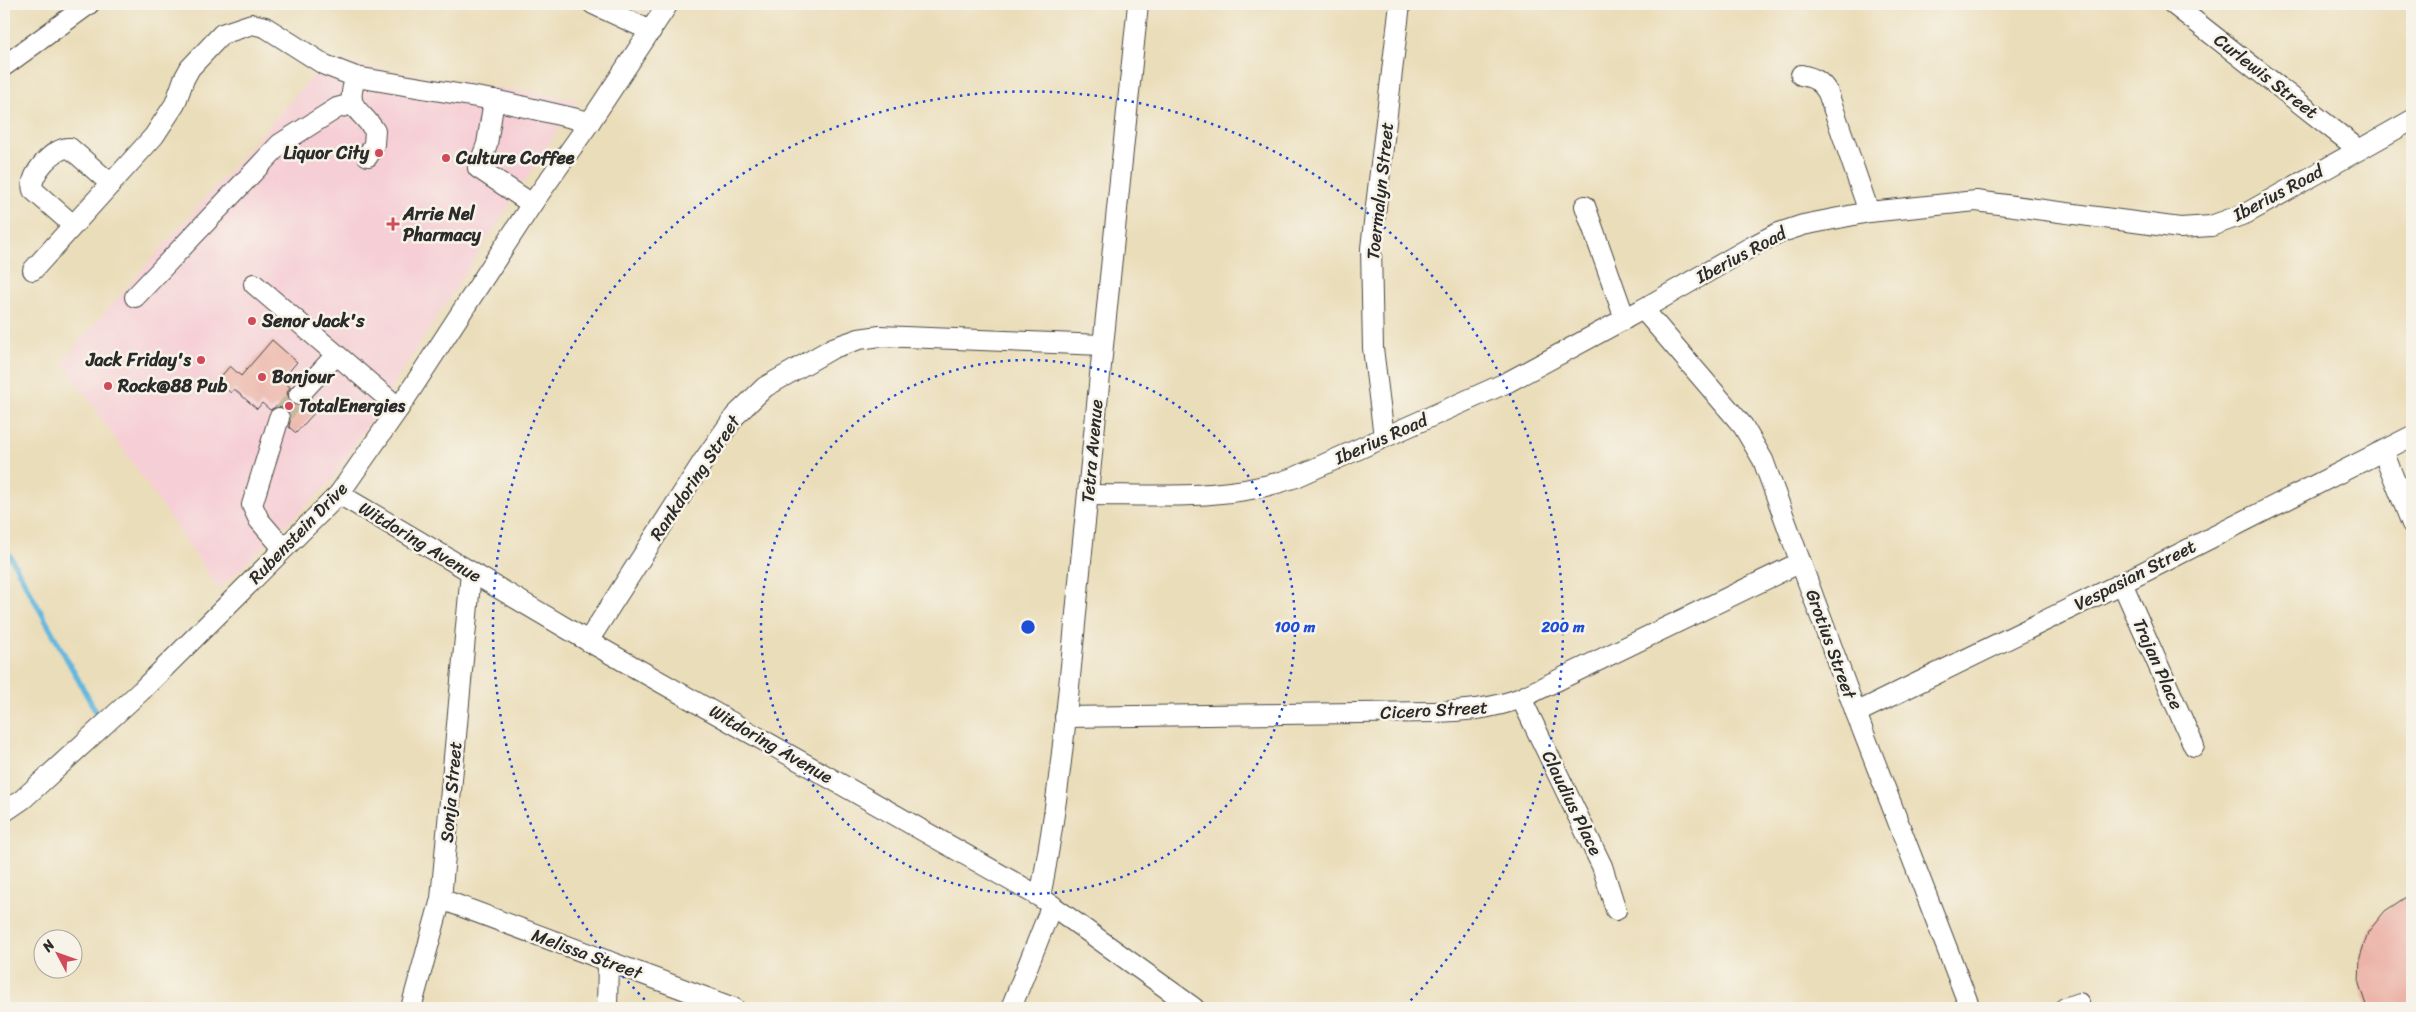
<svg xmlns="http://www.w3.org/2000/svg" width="2416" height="1012" font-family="Sriracha,sans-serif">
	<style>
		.built { fill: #f6cfd6 }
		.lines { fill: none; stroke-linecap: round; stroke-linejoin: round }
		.stream { stroke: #62b7de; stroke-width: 5.5 }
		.building { fill: #ecb3a8 }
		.minor-tunnel { stroke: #c4b99d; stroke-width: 20; stroke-dasharray: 20 10; stroke-linecap: butt }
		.minor-casing { stroke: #484640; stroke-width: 22 }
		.minor { stroke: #fff; stroke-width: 20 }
		.ring { fill: none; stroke: #1d4ed8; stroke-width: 2.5; stroke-dasharray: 2.5 5 }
		.poi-dot { fill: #d1495b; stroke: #f7f3e8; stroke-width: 2 }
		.labels { text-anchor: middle; stroke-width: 5; stroke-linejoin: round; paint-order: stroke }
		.street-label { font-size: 18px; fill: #2b2b2b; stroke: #f7f3e8 }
		.poi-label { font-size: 18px; font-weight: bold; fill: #2b2b2b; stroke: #f7f3e8; text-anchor: start }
		.centre { fill: #1d4ed8; stroke: #f7f3e8; stroke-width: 2.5 }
		.ring-label { font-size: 15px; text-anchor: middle; font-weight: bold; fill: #1d4ed8; stroke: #f7f3e8; stroke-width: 5; stroke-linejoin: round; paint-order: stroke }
	</style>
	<rect width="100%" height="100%" fill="#f7f3e8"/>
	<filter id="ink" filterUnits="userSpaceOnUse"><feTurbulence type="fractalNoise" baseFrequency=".02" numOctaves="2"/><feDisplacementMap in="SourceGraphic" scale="10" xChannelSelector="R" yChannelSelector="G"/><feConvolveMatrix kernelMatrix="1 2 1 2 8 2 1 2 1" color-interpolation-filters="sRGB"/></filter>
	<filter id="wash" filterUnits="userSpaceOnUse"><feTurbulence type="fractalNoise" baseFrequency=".0096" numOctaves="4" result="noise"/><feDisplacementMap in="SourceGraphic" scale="20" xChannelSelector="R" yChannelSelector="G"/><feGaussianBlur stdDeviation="1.12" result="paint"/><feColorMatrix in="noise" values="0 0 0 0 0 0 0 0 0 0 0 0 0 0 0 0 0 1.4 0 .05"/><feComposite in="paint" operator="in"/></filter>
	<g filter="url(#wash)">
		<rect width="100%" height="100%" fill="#eaddb9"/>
		<!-- built -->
		<polygon class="built" points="326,61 577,100 330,483 219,589 62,361"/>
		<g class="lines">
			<!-- stream -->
			<polyline class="stream" points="4,545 101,721"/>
		</g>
		<g id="blocks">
			<!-- building -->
			<g class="building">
				<polygon points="272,340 297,362 282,380 290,387 287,393 291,403 302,406 308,402 317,410 296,433 289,427 291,416 287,410 277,406 270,410 262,403 257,409 234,389 231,393 217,381 230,366 241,376"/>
				<polygon points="2412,893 2412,1008 2367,1008 2359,984 2360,957 2368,932 2385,911"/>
			</g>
		</g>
	</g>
	<g filter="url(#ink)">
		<use href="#blocks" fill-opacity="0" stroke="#484640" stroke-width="1"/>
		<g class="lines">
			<!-- minor-tunnel -->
			<polyline class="minor-tunnel" points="279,418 299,395"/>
			<defs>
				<g id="minor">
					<polyline points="593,4 651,31"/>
					<polyline points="2173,4 2358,149"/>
					<polyline points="4,66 89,4"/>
					<path d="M1801 75C1815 78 1821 81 1828 93L1869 212"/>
					<polyline points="494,100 487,144 478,168 532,204"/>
					<path d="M368 156 374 144 375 131C359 107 344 109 356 77L494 100 590 122"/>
					<polyline points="1585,206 1625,319"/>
					<path d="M73 225 33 190C28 175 55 146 70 148L111 184"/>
					<polyline points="33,270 154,136 175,104 184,79 190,68 222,34 252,24 265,27 325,65 356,77"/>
					<polyline points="254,284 399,408"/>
					<polyline points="135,297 280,144 337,108 352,104"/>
					<polyline points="1643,309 1743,426 1763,460 1856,713 1970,1008"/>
					<polyline points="299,395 336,355"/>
					<polyline points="279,418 252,505 259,520 283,548"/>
					<polyline points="1384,437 1373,348 1371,248 1400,4"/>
					<polyline points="2383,451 2412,524"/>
					<polyline points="339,494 588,641 1040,897 1194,1008"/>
					<path d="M1088 495C1158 495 1230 501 1296 477L1508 382 1643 309 1751 247 1776 234 1803 225 1869 212 1976 201 2180 228 2211 226 2247 213 2412 120"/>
					<polyline points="2122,583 2194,746"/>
					<polyline points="588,641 704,460 735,416 765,387 833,348 859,339 880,336 1102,345"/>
					<polyline points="1521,698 1602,866 1616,910"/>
					<polyline points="1856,713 2122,583 2412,436"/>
					<path d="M1065 717 1433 712C1464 711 1492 709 1521 698L1801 562"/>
					<polyline points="4,812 23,799 141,691 339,494 399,408 532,204 590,122 668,4"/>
					<path d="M1040 897C1062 786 1070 673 1081 561 1100 375 1118 189 1138 4"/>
					<polyline points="441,899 734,1008"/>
					<polyline points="411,1008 441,899 471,572"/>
					<polyline points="607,1008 608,961"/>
					<polyline points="1011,1008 1052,905"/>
					<polyline points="2065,1008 2079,1003"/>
				</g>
			</defs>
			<!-- minor casing -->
			<use href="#minor" class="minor-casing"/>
			<!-- minor -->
			<use href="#minor" class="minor"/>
		</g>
	</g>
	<!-- distance rings -->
	<g class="ring">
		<circle cx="1028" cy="627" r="267"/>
		<path d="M650 1005A535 535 0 1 1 1406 1005"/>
	</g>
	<!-- markers -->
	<g class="poi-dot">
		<circle cx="379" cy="153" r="5"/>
		<circle cx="446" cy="158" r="5"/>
		<path d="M390.5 216.5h5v5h5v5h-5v5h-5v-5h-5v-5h5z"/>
		<circle cx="252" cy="321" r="5"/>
		<circle cx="201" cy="360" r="5"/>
		<circle cx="262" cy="377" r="5"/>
		<circle cx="108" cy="386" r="5"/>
		<circle cx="289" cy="406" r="5"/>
	</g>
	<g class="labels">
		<!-- street labels -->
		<g class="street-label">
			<text transform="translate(2266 76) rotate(38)" y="6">Curlewis Street</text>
			<text transform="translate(1380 191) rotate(-84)" y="6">Toermalyn Street</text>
			<text transform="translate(2278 193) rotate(-28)" y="6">Iberius Road</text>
			<text transform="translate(1741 255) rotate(-28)" y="6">Iberius Road</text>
			<text transform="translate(1381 439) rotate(-24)" y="6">Iberius Road</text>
			<text transform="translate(1092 451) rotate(-85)" y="6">Tetra Avenue</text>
			<text transform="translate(695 478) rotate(-56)" y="6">Rankdoring Street</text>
			<text transform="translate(298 533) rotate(-46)" y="6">Rubenstein Drive</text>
			<text transform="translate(420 542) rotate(31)" y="6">Witdoring Avenue</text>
			<text transform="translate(2135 575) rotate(-27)" y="6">Vespasian Street</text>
			<text transform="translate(1831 644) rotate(70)" y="6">Grotius Street</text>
			<text transform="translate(2158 664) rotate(66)" y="6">Trajan Place</text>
			<text transform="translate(1434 710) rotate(-3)" y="6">Cicero Street</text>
			<text transform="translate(771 744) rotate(30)" y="6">Witdoring Avenue</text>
			<text transform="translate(451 792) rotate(-85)" y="6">Sonja Street</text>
			<text transform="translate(1572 803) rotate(64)" y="6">Claudius Place</text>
			<text transform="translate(587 954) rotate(20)" y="6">Melissa Street</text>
		</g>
		<!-- poi labels -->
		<g class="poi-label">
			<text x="369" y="159" text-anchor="end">Liquor City</text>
			<text x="456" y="164">Culture Coffee</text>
			<text x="403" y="220">Arrie Nel<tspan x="403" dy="21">Pharmacy</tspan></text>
			<text x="262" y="327">Senor Jack's</text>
			<text x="191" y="366" text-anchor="end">Jack Friday's</text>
			<text x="272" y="383">Bonjour</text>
			<text x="118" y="392">Rock@88 Pub</text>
			<text x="299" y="412">TotalEnergies</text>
		</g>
	</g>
	<circle cx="1028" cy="627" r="8" class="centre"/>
	<g class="ring-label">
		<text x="1295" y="632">100 m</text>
		<text x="1563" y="632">200 m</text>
	</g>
	<!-- margin -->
	<rect width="2416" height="1012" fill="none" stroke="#f7f3e8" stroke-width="20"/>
	<!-- north arrow -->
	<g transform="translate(58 954) rotate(311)"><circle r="24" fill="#f7f3e8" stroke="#a5a39c"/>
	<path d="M0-4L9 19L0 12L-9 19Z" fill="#d1495b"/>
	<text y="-8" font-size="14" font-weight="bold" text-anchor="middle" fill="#2b2b2b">N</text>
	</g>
</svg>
